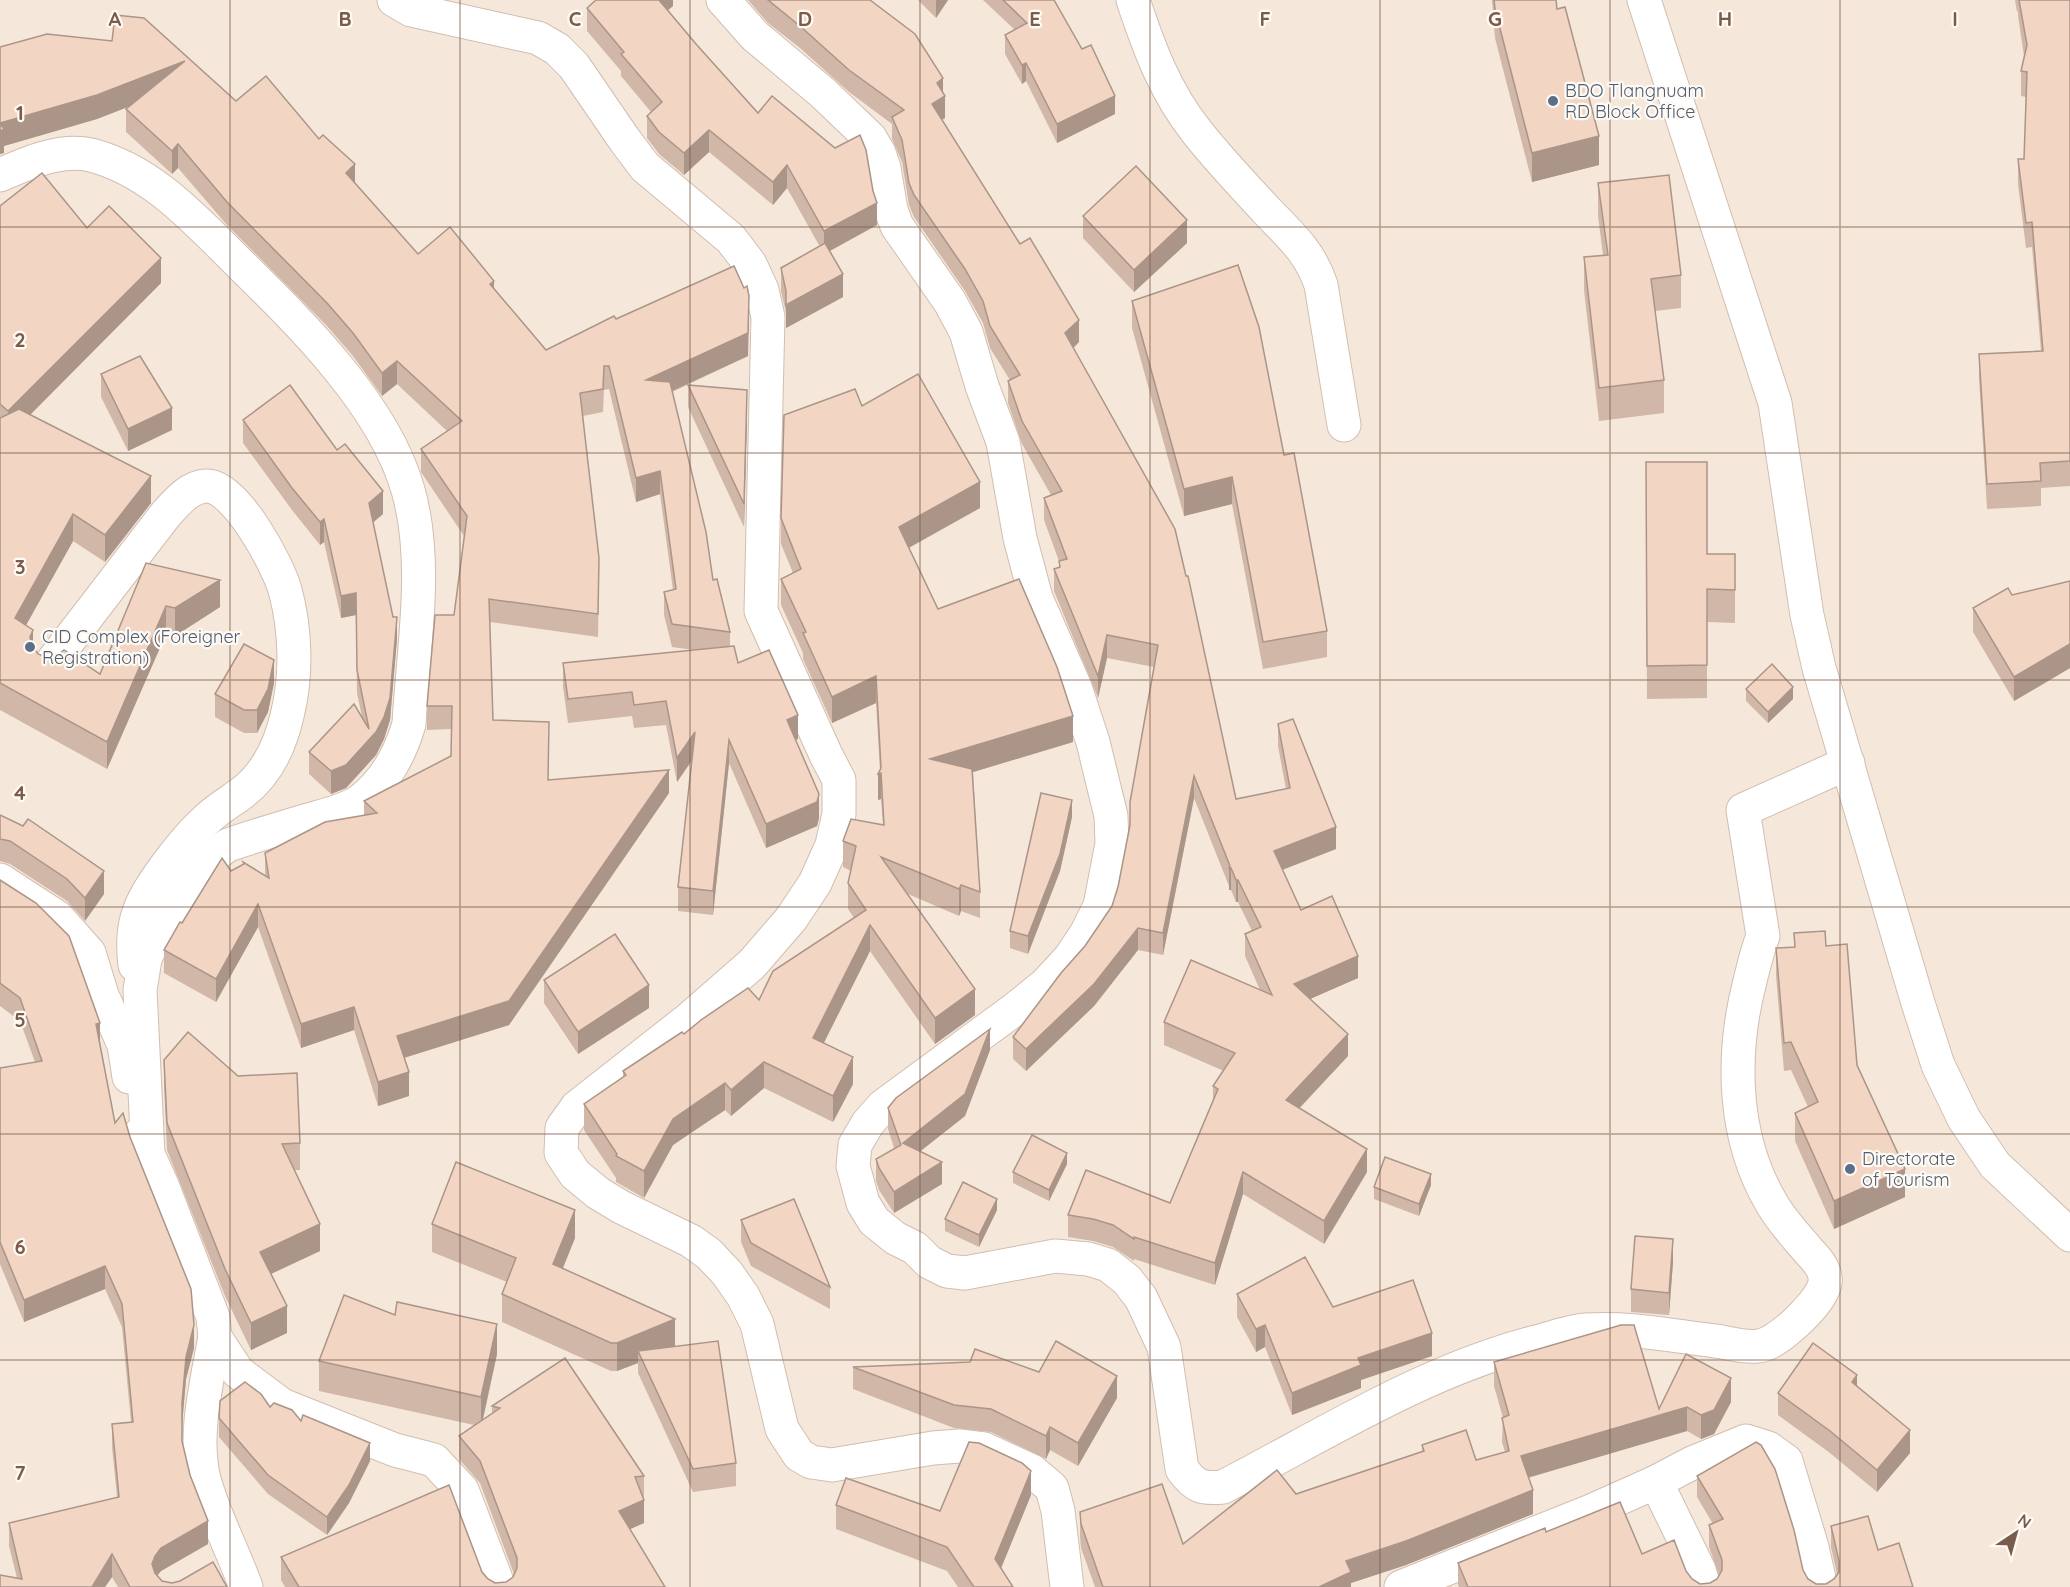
<svg xmlns="http://www.w3.org/2000/svg" width="2070" height="1587" font-family="Quicksand,sans-serif">
	<style>
		.residential { fill: #f5e8da }
		.lines { fill: none; stroke-linecap: round; stroke-linejoin: round }
		.minor-casing { stroke: #d1beb0; stroke-width: 35 }
		.minor { stroke: #fff; stroke-width: 33 }
		.wall { fill: #d1b7a8 }
		.shaded-wall { fill: #aa9588 }
		.building { fill: #f3d5c3; stroke: #aa9588; stroke-width: 1.5 }
		.grid { fill: none; stroke: #7a5c4d; stroke-width: 1.5; stroke-opacity: 0.55 }
		.service-dot { fill: #5c6f8a; stroke: #fffaf3; stroke-width: 2 }
		.labels { text-anchor: middle; stroke-width: 4.5; stroke-linejoin: round; paint-order: stroke }
		.service-label { font-size: 18px; fill: #4e5e75; stroke: #fffaf3; text-anchor: start }
		.grid-label { font-size: 20px; text-anchor: middle; font-weight: bold; fill: #7a5c4d; stroke: #fffaf3; stroke-width: 4.5; stroke-linejoin: round; paint-order: stroke }
	</style>
	<rect width="100%" height="100%" fill="#fdf6ec"/>
	<!-- residential -->
	<rect class="residential" x="0" y="0" width="2070" height="1587"/>
	<g class="lines">
		<defs>
			<g id="minor">
				<polyline points="394,0 411,10 538,38 557,49 574,66 624,139 645,167 731,239 750,264 762,290 768,317 761,611 826,755 839,780 839,814 832,845 815,883 791,919 752,964 689,1019 577,1107 562,1128 561,1153 575,1174 598,1193 621,1207 691,1241 709,1254 727,1273 743,1296 757,1324 782,1429 799,1455 811,1462 832,1465 933,1448 959,1446 984,1449 1032,1471 1052,1488 1058,1511 1067,1587"/>
				<path d="M723 0 755 36 823 93 870 138 879 153 884 168 891 210 897 226 950 302 966 332 982 386 1003 442 1020 538 1036 598 1075 687 1093 742 1111 816 1112 844 1100 906 1086 934 1070 958 1045 985 1015 1009 883 1106 868 1123 855 1145 853 1166 863 1203 874 1221 895 1238 915 1248 929 1262 947 1271 965 1273 1055 1256 1088 1259 1108 1265 1127 1280 1141 1298 1164 1347 1182 1469C1195 1487 1202 1489 1223 1487 1325 1434 1424 1371 1536 1342 1552 1338 1570 1331 1586 1330 1631 1327 1673 1336 1716 1341 1729 1343 1745 1348 1758 1346 1777 1345 1816 1306 1823 1289 1826 1283 1826 1277 1823 1270 1820 1262 1812 1255 1807 1249 1795 1235 1781 1220 1772 1204 1732 1137 1731 1054 1750 981 1754 965 1757 951 1763 936L1743 810 1848 763"/>
				<path d="M1133 0C1149 48 1165 92 1197 132 1219 160 1243 185 1267 211 1291 236 1310 252 1321 285L1344 425"/>
				<polyline points="1644,0 1775,403 1807,615 1819,668 1918,1003 1938,1065 1964,1119 1995,1165 2070,1235"/>
				<path d="M0 175C27 163 61 148 91 155 153 171 196 221 239 263 301 324 384 405 408 490 429 563 413 649 409 724 400 755 386 781 360 801 345 811 325 815 308 820 281 828 254 836 228 845L217 853 206 866 163 922 154 938 145 959 140 990 148 1154"/>
				<path d="M49 666 166 514C177 502 189 487 206 486 235 484 278 565 285 590 296 630 297 677 287 716 280 746 267 774 242 793 230 802 217 809 206 820 186 838 145 889 138 915 133 930 133 949 135 965"/>
				<polyline points="0,880 57,917 89,953 102,995 124,1045 129,1077"/>
				<polyline points="141,1133 148,1154 162,1185 213,1317 215,1337 238,1372 282,1405 395,1450 434,1460 462,1490 499,1587"/>
				<path d="M215 1337C207 1381 193 1436 204 1479 214 1516 233 1551 246 1587"/>
				<polyline points="1656,1482 1692,1463 1746,1441 1768,1448 1786,1461 1812,1547 1821,1587"/>
				<polyline points="1401,1587 1591,1511 1656,1482 1699,1570 1704,1587"/>
			</g>
		</defs>
		<!-- minor casing -->
		<use href="#minor" class="minor-casing"/>
		<!-- minor -->
		<use href="#minor" class="minor"/>
	</g>
	<!-- wall -->
	<g class="wall">
		<polygon points="673,0 673,6 668,10 696,44 758,113 877,225 830,251 843,297 786,328 786,313 781,291 781,268 820,247 787,188 773,205 709,152 684,175 659,154 647,138 647,116 651,112 621,76 621,71 587,31 587,8"/>
		<polygon points="748,0 870,0 943,93 945,118 942,120 1079,342 1074,348 1236,799 1286,789 1278,746 1278,724 1336,849 1282,870 1301,910 1358,978 1310,999 1348,1056 1300,1108 1367,1172 1324,1244 1243,1194 1215,1285 1134,1259 1134,1261 1113,1247 1093,1241 1068,1237 1068,1215 1170,1203 1213,1100 1213,1086 1224,1071 1164,1045 1164,1022 1260,990 1245,956 1245,934 1252,931 1238,902 1236,902 1231,890 1229,890 1229,886 1194,798 1163,955 1138,950 1094,1006 1026,1071 1013,1059 1013,1037 1085,946 1112,906 1118,887 1130,827 1154,667 1107,658 1098,698 1054,591 1054,569 1059,567 1059,561 1044,520 1044,498 1051,495 1022,444 1008,403 1008,381 1010,380 990,348 983,323 965,291 914,217 909,205 902,162 892,139 892,124 849,92 800,48 768,23"/>
		<polygon points="918,0 948,0 936,18"/>
		<polygon points="983,0 1054,0 1115,114 1057,143 1026,81 1022,84 1005,54 1005,35 1015,30"/>
		<polygon points="1492,0 1556,0 1557,9 1599,165 1532,182 1495,38"/>
		<polygon points="2015,0 2070,0 2070,486 2041,488 2041,506 1987,509 1979,379 1979,354 2041,351 2032,247 2026,248 2018,184 2018,159 2024,159 2026,97 2021,96 2021,71 2024,56 2018,16 2018,11 2017,12"/>
		<polygon points="0,47 236,101 355,183 418,254 494,289 546,350 616,319 749,319 748,356 672,392 713,580 730,632 730,647 738,663 798,739 795,740 819,818 817,826 766,848 729,763 713,915 678,911 678,887 692,760 677,782 666,725 634,728 632,716 568,723 563,687 563,663 694,650 672,647 664,615 664,592 673,590 660,494 636,502 609,389 604,390 603,412 583,416 599,581 598,637 490,622 493,720 548,780 669,793 509,1025 404,1058 409,1096 378,1106 354,1030 301,1048 258,927 216,1002 164,973 164,950 182,923 231,871 243,864 243,862 265,876 265,853 364,815 364,801 451,756 452,729 427,730 427,706 454,615 464,536 421,472 421,449 447,431 397,384 382,396 353,356 327,326 227,225 178,168 172,174 126,132 126,109 129,106 97,119 4,146 4,153 0,154"/>
		<polygon points="1598,183 1681,275 1681,308 1655,311 1664,380 1664,413 1599,421 1584,290 1584,257 1603,255 1598,216"/>
		<polygon points="0,206 87,228 161,283 30,415 151,503 105,562 73,541 26,625 33,648 38,654 100,674 146,563 220,607 175,636 166,634 107,769 0,710"/>
		<polygon points="1083,216 1187,243 1134,292 1083,238"/>
		<polygon points="1132,301 1284,455 1327,631 1327,657 1263,669 1232,504 1184,516 1132,328"/>
		<polygon points="101,374 172,430 128,451 101,397"/>
		<polygon points="688,385 747,413 744,527 688,407"/>
		<polygon points="862,406 980,508 909,548 938,609 1073,742 973,772 980,892 980,918 961,911 959,916 908,894 975,1015 935,1044 870,951 824,1043 853,1084 833,1122 764,1088 731,1116 725,1110 673,1145 644,1198 616,1182 616,1178 584,1130 584,1104 623,1077 623,1071 684,1034 759,1000 854,918 848,909 848,883 851,871 843,867 843,841 883,825 881,799 878,800 880,771 876,703 832,723 803,659 803,653 781,605 781,579 793,573 781,544 781,518"/>
		<polygon points="243,420 383,514 373,522 397,639 390,720 384,739 376,755 346,788 331,794 309,774 309,752 362,717 357,693 356,615 341,618 324,542 320,545 292,510 243,443"/>
		<polygon points="1646,462 1707,554 1735,554 1735,623 1707,622 1707,698 1647,699"/>
		<polygon points="2070,581 2070,668 2014,701 1973,632 1973,608 2012,595"/>
		<polygon points="274,683 268,712 257,733 244,733 215,717 215,694"/>
		<polygon points="1746,689 1793,699 1768,723 1746,701"/>
		<polygon points="0,815 104,894 85,921 67,901 10,864 0,861"/>
		<polygon points="1072,817 1060,871 1028,954 1010,948 1010,931"/>
		<polygon points="0,880 100,1043 115,1123 194,1348 186,1379 182,1423 182,1441 208,1544 161,1571 157,1576 162,1581 172,1583 227,1587 118,1587 112,1577 105,1587 0,1587 17,1578 9,1546 9,1523 117,1497 112,1447 112,1424 131,1422 122,1327 105,1289 24,1322 0,1264 0,1068 35,1062 20,1021 0,1006"/>
		<polygon points="1794,933 1826,946 1857,1065 1905,1197 1834,1229 1795,1141 1795,1113 1808,1107 1791,1070 1784,1071 1776,976 1776,948 1794,947"/>
		<polygon points="544,980 649,1008 578,1054 544,1003"/>
		<polygon points="990,1050 965,1116 920,1151 942,1184 894,1213 879,1190 876,1181 876,1159 894,1148 888,1129 888,1108"/>
		<polygon points="164,1060 300,1143 300,1170 295,1170 320,1251 271,1274 287,1333 251,1350 225,1296 167,1150 164,1087"/>
		<polygon points="1067,1164 1049,1201 1013,1183 1013,1172"/>
		<polygon points="1431,1185 1419,1216 1374,1199 1374,1187"/>
		<polygon points="997,1210 979,1247 945,1231 945,1219"/>
		<polygon points="741,1220 830,1287 830,1309 751,1266 741,1242"/>
		<polygon points="432,1224 575,1238 563,1268 675,1346 736,1463 736,1486 693,1492 638,1373 638,1363 617,1371 611,1371 502,1322 502,1294 507,1282 432,1252"/>
		<polygon points="1673,1262 1669,1315 1631,1312 1631,1289"/>
		<polygon points="1237,1294 1333,1307 1432,1356 1361,1380 1361,1388 1292,1415 1265,1347 1256,1352 1237,1317"/>
		<polygon points="497,1354 483,1420 492,1414 492,1406 565,1358 644,1476 644,1523 630,1529 665,1587 285,1587 281,1580 281,1557 482,1572 488,1579 495,1583 506,1582 513,1577 514,1574 480,1483 459,1459 459,1436 474,1425 319,1391 319,1361"/>
		<polygon points="1494,1362 1659,1409 1731,1402 1714,1434 1701,1439 1687,1431 1528,1477 1533,1514 1406,1565 1351,1583 1351,1587 1095,1587 1081,1548 1080,1536 1080,1512 1183,1544 1296,1494 1422,1451 1422,1445 1476,1460 1505,1452 1502,1442 1503,1418 1494,1386"/>
		<polygon points="853,1367 1039,1372 1117,1398 1078,1466 1050,1450 1046,1459 991,1432 954,1428 853,1389"/>
		<polygon points="1857,1386 1910,1453 1877,1492 1830,1453 1778,1415 1778,1393"/>
		<polygon points="270,1407 301,1421 370,1461 349,1503 327,1535 268,1494 219,1437 219,1418"/>
		<polygon points="1697,1476 1803,1570 1808,1579 1816,1584 1826,1584 1834,1579 1837,1574 1831,1547 1831,1526 1878,1550 1913,1587 1459,1587 1458,1584 1458,1563 1546,1532 1642,1554 1686,1571 1692,1579 1700,1584 1710,1583 1717,1579 1719,1575 1709,1547 1709,1525 1713,1524 1697,1497"/>
		<polygon points="1031,1495 1001,1568 1013,1587 958,1587 947,1571 836,1529 836,1505 940,1511"/>
	</g>
	<!-- shaded-wall -->
	<g class="shaded-wall">
		<polygon points="657,0 673,0 673,6 657,19"/>
		<polygon points="936,0 948,0 936,18"/>
		<polygon points="185,61 185,85 97,119 4,146 4,153 0,154 0,123"/>
		<polygon points="1026,63 1026,81 1022,84 1022,65"/>
		<polygon points="943,78 943,97 945,96 945,118 932,126 932,104 937,83"/>
		<polygon points="1115,96 1115,114 1057,143 1057,124"/>
		<polygon points="709,130 709,152 684,175 684,153"/>
		<polygon points="1599,136 1599,165 1532,182 1532,153"/>
		<polygon points="178,144 178,168 172,174 172,151"/>
		<polygon points="355,164 355,188 346,173"/>
		<polygon points="787,165 787,188 773,205 773,182"/>
		<polygon points="877,203 877,225 824,254 824,231"/>
		<polygon points="1187,220 1187,243 1134,292 1134,270"/>
		<polygon points="161,258 161,283 8,437 8,411"/>
		<polygon points="843,274 843,297 786,328 786,305"/>
		<polygon points="494,281 494,304 490,284"/>
		<polygon points="749,296 748,356 646,403 646,380"/>
		<polygon points="1079,320 1079,342 1065,355 1065,333"/>
		<polygon points="397,361 397,384 382,396 382,373"/>
		<polygon points="747,390 747,413 744,527 744,504"/>
		<polygon points="172,408 172,430 128,451 128,429"/>
		<polygon points="660,471 660,494 636,502 636,478"/>
		<polygon points="151,476 151,503 105,562 105,535"/>
		<polygon points="1232,477 1232,504 1184,516 1184,489"/>
		<polygon points="980,482 980,508 899,553 899,527"/>
		<polygon points="383,491 383,514 369,526 369,503"/>
		<polygon points="73,514 73,541 15,645 15,618"/>
		<polygon points="324,519 324,542 320,545 320,522"/>
		<polygon points="220,580 220,607 175,636 175,608"/>
		<polygon points="356,593 356,615 341,618 341,596"/>
		<polygon points="166,606 166,634 107,769 107,742"/>
		<polygon points="397,617 397,639 390,720 384,739 376,755 346,788 331,794 331,771 376,732"/>
		<polygon points="33,630 33,657 30,637"/>
		<polygon points="1107,635 1107,658 1098,698 1098,676"/>
		<polygon points="2070,644 2070,668 2014,701 2014,677"/>
		<polygon points="274,660 274,683 268,712 257,733 257,710"/>
		<polygon points="876,676 876,703 832,723 832,697"/>
		<polygon points="1793,687 1793,699 1768,723 1768,712"/>
		<polygon points="798,715 798,739 787,744 787,720"/>
		<polygon points="1073,716 1073,742 930,785 930,759"/>
		<polygon points="695,732 695,756 677,782 677,758"/>
		<polygon points="729,740 729,763 713,915 713,891"/>
		<polygon points="669,770 669,793 509,1025 397,1060 397,1036"/>
		<polygon points="881,773 881,799 878,800 878,774"/>
		<polygon points="1194,776 1194,798 1163,955 1163,933"/>
		<polygon points="819,794 819,818 817,826 766,848 766,824"/>
		<polygon points="1072,800 1072,817 1060,871 1028,954 1028,936"/>
		<polygon points="1336,827 1336,849 1274,873 1274,851"/>
		<rect x="1229" y="868" width="2" height="22"/>
		<polygon points="104,871 104,894 85,921 85,898"/>
		<rect x="1236" y="880" width="2" height="22"/>
		<polygon points="961,885 961,911 959,916 959,889"/>
		<polygon points="258,904 258,927 216,1002 216,979"/>
		<polygon points="870,925 870,951 813,1064 813,1038"/>
		<polygon points="1138,928 1138,950 1094,1006 1026,1071 1026,1049"/>
		<polygon points="1358,956 1358,978 1294,1006 1294,984"/>
		<polygon points="649,985 649,1008 578,1054 578,1032"/>
		<polygon points="975,989 975,1015 935,1044 935,1018"/>
		<polygon points="354,1007 354,1030 301,1048 301,1024"/>
		<polygon points="100,1023 100,1046 96,1024"/>
		<polygon points="990,1029 990,1050 965,1116 903,1165 903,1143"/>
		<polygon points="1348,1034 1348,1056 1286,1122 1286,1100"/>
		<polygon points="853,1057 853,1084 833,1122 833,1096"/>
		<polygon points="764,1062 764,1088 731,1116 731,1090"/>
		<polygon points="409,1072 409,1096 378,1106 378,1082"/>
		<polygon points="725,1083 725,1110 673,1145 644,1198 644,1171 673,1119"/>
		<polygon points="1367,1149 1367,1172 1324,1244 1324,1221"/>
		<polygon points="1067,1153 1067,1164 1049,1201 1049,1190"/>
		<polygon points="942,1162 942,1184 894,1213 894,1192"/>
		<polygon points="1905,1169 1905,1197 1834,1229 1834,1201"/>
		<polygon points="1243,1172 1243,1194 1215,1285 1215,1263"/>
		<polygon points="1431,1174 1431,1185 1419,1216 1419,1204"/>
		<polygon points="997,1199 997,1210 979,1247 979,1235"/>
		<polygon points="575,1210 575,1238 553,1292 553,1264"/>
		<polygon points="320,1224 320,1251 260,1279 260,1252"/>
		<polygon points="1673,1239 1673,1262 1669,1315 1669,1293"/>
		<polygon points="105,1266 105,1289 24,1322 24,1300"/>
		<polygon points="287,1306 287,1333 251,1350 251,1323"/>
		<polygon points="675,1319 675,1347 638,1351 638,1363 617,1371 617,1343"/>
		<polygon points="497,1324 497,1354 481,1427 481,1397"/>
		<polygon points="194,1325 194,1348 186,1379 182,1426 182,1403 186,1357"/>
		<polygon points="1265,1325 1265,1347 1256,1352 1256,1329"/>
		<polygon points="1432,1333 1432,1356 1361,1380 1361,1388 1292,1415 1292,1393 1358,1358"/>
		<polygon points="1857,1375 1857,1398 1852,1382"/>
		<polygon points="1117,1376 1117,1398 1078,1466 1078,1443"/>
		<polygon points="1731,1378 1731,1402 1714,1434 1701,1439 1701,1415"/>
		<polygon points="1687,1407 1687,1431 1521,1480 1521,1456"/>
		<polygon points="1050,1427 1050,1450 1046,1459 1046,1436"/>
		<polygon points="1910,1430 1910,1453 1877,1492 1877,1470"/>
		<polygon points="370,1443 370,1461 349,1503 327,1535 327,1517"/>
		<polygon points="1031,1471 1031,1495 995,1583 995,1559"/>
		<polygon points="1533,1490 1533,1514 1406,1565 1351,1583 1351,1587 1319,1587 1346,1561"/>
		<polygon points="644,1500 644,1523 619,1534 619,1511"/>
		<polygon points="208,1521 208,1544 161,1571 155,1578 152,1564 155,1556 161,1548"/>
		<polygon points="112,1554 112,1577 105,1587 92,1587"/>
	</g>
	<!-- building -->
	<g class="building">
		<polygon points="596,0 659,0 696,44 758,113 772,96 835,148 860,135 866,150 873,191 877,203 824,231 787,165 773,182 709,130 684,153 659,132 647,116 662,102 621,54 624,52 587,8"/>
		<polygon points="768,0 870,0 915,34 943,78 937,83 945,96 932,104 1020,244 1030,238 1079,320 1065,333 1175,529 1186,576 1188,576 1236,799 1290,788 1278,724 1293,719 1336,827 1274,851 1301,910 1332,896 1358,956 1294,984 1348,1034 1286,1100 1367,1149 1324,1221 1243,1172 1215,1263 1134,1237 1134,1239 1113,1225 1093,1219 1068,1215 1086,1170 1170,1203 1218,1089 1213,1086 1235,1053 1164,1022 1191,960 1272,995 1245,934 1261,927 1238,880 1236,880 1231,868 1229,868 1230,866 1194,776 1163,933 1138,928 1094,984 1026,1049 1013,1037 1061,973 1085,946 1112,906 1118,887 1130,825 1130,802 1158,645 1107,635 1098,676 1054,569 1060,567 1059,561 1067,559 1044,498 1062,491 1022,421 1008,381 1020,375 990,326 983,301 965,269 914,195 909,183 902,140 892,117 904,110 849,70 800,26"/>
		<polygon points="1003,0 1054,0 1082,49 1091,45 1115,96 1057,124 1026,63 1022,65 1005,35 1027,23"/>
		<polygon points="1494,0 1556,0 1557,9 1565,7 1599,136 1532,153 1495,9"/>
		<polygon points="2019,0 2070,0 2070,461 2040,463 2041,481 1987,484 1979,354 2043,351 2032,222 2026,223 2018,159 2024,159 2027,72 2021,71 2027,45"/>
		<polygon points="115,15 144,18 236,101 266,76 319,139 323,135 355,164 346,173 418,254 450,227 494,281 490,284 546,350 614,316 616,319 734,266 744,288 747,286 749,296 748,333 646,380 670,382 706,532 713,580 717,579 730,632 672,624 664,592 676,589 660,471 636,478 609,366 604,366 603,389 580,393 599,558 598,614 489,599 493,720 549,722 548,780 669,770 509,1001 397,1036 409,1072 378,1082 354,1007 301,1024 258,904 216,979 164,950 180,922 182,923 222,858 231,871 244,864 243,862 269,878 265,853 325,822 377,813 364,801 451,756 452,706 427,706 435,615 454,615 467,516 421,449 462,421 397,361 382,373 353,333 327,303 227,202 178,144 172,151 126,109 185,61 97,95 0,123 0,47 47,34 112,41"/>
		<polygon points="0,124 4,129 0,131"/>
		<polygon points="1136,166 1187,220 1134,270 1083,216"/>
		<polygon points="42,173 87,228 109,206 161,258 8,411 0,404 0,206"/>
		<polygon points="1669,175 1681,275 1651,279 1664,380 1599,388 1584,257 1608,255 1598,183"/>
		<polygon points="825,243 843,274 786,305 786,291 781,268"/>
		<polygon points="1238,265 1259,327 1284,455 1294,453 1327,631 1263,642 1232,477 1184,489 1132,301"/>
		<polygon points="140,356 172,408 128,429 101,374"/>
		<polygon points="918,374 980,482 899,527 938,609 1019,579 1057,667 1073,716 930,759 972,769 980,892 961,885 959,889 881,857 975,989 935,1018 870,925 813,1038 853,1057 833,1096 764,1062 731,1090 725,1083 673,1119 644,1171 616,1156 617,1154 584,1104 626,1075 623,1071 682,1032 684,1034 701,1020 748,988 759,1000 773,971 866,910 848,883 856,846 843,841 851,819 884,825 881,773 878,774 881,768 876,676 832,697 803,633 806,632 781,579 801,569 781,518 784,415 855,389 862,406"/>
		<polygon points="290,385 337,450 345,444 383,491 369,503 393,617 397,617 390,698 384,717 376,732 346,765 331,771 309,752 354,704 369,729 357,670 356,593 341,596 324,519 320,522 292,488 243,420"/>
		<polygon points="688,385 747,390 744,504"/>
		<polygon points="19,409 151,476 105,535 73,514 15,618 33,630 30,637 32,645 38,654 46,657 56,656 64,650 100,674 146,563 220,580 175,608 166,606 107,742 0,683 0,418"/>
		<polygon points="1646,462 1707,462 1707,554 1735,554 1735,590 1707,589 1707,665 1647,666"/>
		<polygon points="2070,581 2070,644 2014,677 1973,608 2008,588 2012,595"/>
		<polygon points="244,644 274,660 268,689 257,710 244,710 215,694"/>
		<polygon points="734,646 738,663 769,650 798,715 787,720 819,794 817,802 766,824 729,740 713,891 678,887 695,732 677,758 666,701 634,705 632,692 568,699 563,663"/>
		<polygon points="1772,664 1793,687 1768,712 1746,689"/>
		<polygon points="1041,793 1072,800 1060,854 1028,936 1010,931"/>
		<polygon points="0,815 23,826 28,819 104,871 85,898 67,879 10,841 0,839"/>
		<polygon points="0,880 36,903 69,936 100,1023 96,1024 115,1123 123,1113 130,1137 191,1289 194,1325 186,1357 182,1403 182,1441 190,1475 208,1521 161,1548 155,1556 152,1564 155,1573 162,1581 172,1583 180,1581 213,1562 227,1587 130,1587 112,1554 92,1587 0,1587 0,1575 22,1579 9,1523 119,1497 112,1424 133,1422 122,1304 105,1266 24,1300 0,1242 0,1068 42,1061 20,998 0,983"/>
		<polygon points="1825,931 1826,946 1847,944 1857,1065 1905,1169 1834,1201 1795,1113 1818,1102 1791,1042 1784,1043 1776,948 1795,947 1794,933"/>
		<polygon points="615,934 649,985 578,1032 544,980"/>
		<polygon points="990,1029 965,1094 903,1143 942,1162 894,1192 879,1168 876,1159 901,1145 888,1108 896,1098"/>
		<polygon points="188,1032 238,1076 297,1073 300,1143 282,1144 320,1224 260,1252 287,1306 251,1323 225,1269 167,1123 164,1060"/>
		<polygon points="1032,1135 1067,1153 1049,1190 1013,1172"/>
		<polygon points="1385,1157 1431,1174 1419,1204 1374,1187"/>
		<polygon points="456,1162 575,1210 553,1264 675,1319 617,1343 611,1343 502,1294 516,1258 432,1224"/>
		<polygon points="963,1182 997,1199 979,1235 945,1219"/>
		<polygon points="794,1199 830,1287 751,1243 741,1220"/>
		<polygon points="1635,1236 1673,1239 1669,1293 1631,1289"/>
		<polygon points="1305,1257 1333,1307 1413,1280 1432,1333 1358,1358 1361,1365 1292,1393 1265,1325 1256,1329 1237,1294"/>
		<polygon points="344,1295 395,1315 397,1302 497,1324 481,1397 319,1361"/>
		<polygon points="1621,1325 1634,1325 1659,1409 1686,1354 1731,1378 1714,1410 1701,1415 1687,1407 1521,1456 1533,1490 1406,1541 1346,1561 1351,1572 1319,1587 1103,1587 1081,1524 1080,1512 1162,1484 1183,1544 1277,1470 1296,1494 1424,1451 1422,1445 1466,1430 1476,1460 1509,1451 1502,1418 1509,1415 1494,1362"/>
		<polygon points="718,1341 736,1463 693,1469 638,1351"/>
		<polygon points="1056,1341 1117,1376 1078,1443 1050,1427 1046,1436 991,1409 954,1405 853,1367 970,1362 975,1349 1039,1372"/>
		<polygon points="1813,1343 1857,1375 1852,1382 1910,1430 1877,1470 1830,1431 1778,1393"/>
		<polygon points="565,1358 644,1476 635,1477 644,1500 619,1511 665,1587 299,1587 281,1557 449,1485 482,1572 488,1579 495,1583 506,1582 513,1577 517,1568 517,1558 480,1461 459,1436 500,1408 492,1406"/>
		<polygon points="245,1382 261,1394 270,1407 274,1403 292,1410 301,1421 303,1415 370,1443 349,1485 327,1517 268,1475 219,1418 220,1401"/>
		<polygon points="969,1442 979,1443 1022,1463 1031,1471 995,1559 1013,1587 974,1587 947,1547 836,1505 846,1478 940,1511"/>
		<polygon points="1756,1442 1761,1445 1775,1469 1794,1530 1803,1570 1808,1579 1816,1584 1826,1584 1834,1579 1839,1572 1839,1561 1831,1526 1868,1516 1878,1550 1899,1543 1913,1587 1468,1587 1458,1563 1545,1528 1546,1532 1620,1502 1642,1554 1674,1540 1686,1571 1692,1579 1700,1584 1710,1583 1717,1579 1722,1570 1722,1560 1709,1525 1723,1519 1697,1476"/>
	</g>
	<!-- grid -->
	<path class="grid" d="M230 0V1587M460 0V1587M690 0V1587M920 0V1587M1150 0V1587M1380 0V1587M1610 0V1587M1840 0V1587M0 227H2070M0 453H2070M0 680H2070M0 907H2070M0 1134H2070M0 1360H2070"/>
	<!-- markers -->
	<g class="service-dot">
		<circle cx="1553" cy="101" r="6"/>
		<circle cx="30" cy="647" r="6"/>
		<circle cx="1850" cy="1169" r="6"/>
	</g>
	<g class="labels">
		<!-- service labels -->
		<g class="service-label">
			<text x="1565" y="97">BDO Tlangnuam<tspan x="1565" dy="21">RD Block Office</tspan></text>
			<text x="42" y="643">CID Complex (Foreigner<tspan x="42" dy="21">Registration)</tspan></text>
			<text x="1862" y="1165">Directorate<tspan x="1862" dy="21">of Tourism</tspan></text>
		</g>
	</g>
	<g class="grid-label">
		<text x="115" y="26">A</text>
		<text x="345" y="26">B</text>
		<text x="575" y="26">C</text>
		<text x="805" y="26">D</text>
		<text x="1035" y="26">E</text>
		<text x="1265" y="26">F</text>
		<text x="1495" y="26">G</text>
		<text x="1725" y="26">H</text>
		<text x="1955" y="26">I</text>
		<text x="20" y="120">1</text>
		<text x="20" y="347">2</text>
		<text x="20" y="574">3</text>
		<text x="20" y="800">4</text>
		<text x="20" y="1027">5</text>
		<text x="20" y="1254">6</text>
		<text x="20" y="1480">7</text>
	</g>
	<!-- north arrow -->
	<g transform="translate(2016 1533) rotate(36)" stroke="#fffaf3" stroke-width="4.5" paint-order="stroke">
	<path d="M0-4.5L10 22L0 15L-10 22Z" fill="#7a5c4d"/>
	<text y="-9" font-size="16" font-weight="bold" text-anchor="middle" fill="#7a5c4d">N</text>
	</g>
</svg>
